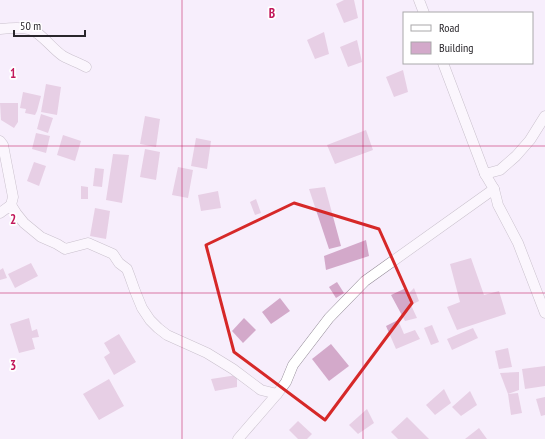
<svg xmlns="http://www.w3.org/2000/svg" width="545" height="439" font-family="'PT Sans Narrow',sans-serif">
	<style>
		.building { fill: #d3a9ca }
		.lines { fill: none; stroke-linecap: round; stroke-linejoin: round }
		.minor-casing { stroke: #918995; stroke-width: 11 }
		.minor { stroke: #fff; stroke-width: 10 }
		.marked { fill: none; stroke: #d62828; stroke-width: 3; stroke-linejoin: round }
		.grid { fill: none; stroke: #c2185b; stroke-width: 1; stroke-opacity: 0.55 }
		.grid-label { font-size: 13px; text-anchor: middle; font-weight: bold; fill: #c2185b; stroke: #fff; stroke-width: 3.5; stroke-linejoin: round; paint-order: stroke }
	</style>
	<rect width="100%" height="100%" fill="#f7eefc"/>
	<!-- building -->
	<g class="building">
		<polygon points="344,0 354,0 358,18 344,23 336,4"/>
		<polygon points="324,32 329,54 315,59 307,40"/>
		<polygon points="357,40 362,62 348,67 340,47"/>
		<polygon points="403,70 408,92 394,97 386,77"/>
		<polygon points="46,84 61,87 57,115 41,112"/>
		<polygon points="23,92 41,96 37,111 35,115 25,113 26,109 20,108"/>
		<polygon points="0,103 18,103 18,122 14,128 1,120"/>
		<polygon points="41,114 53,118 48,133 37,129"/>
		<polygon points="145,116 160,119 156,147 140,144"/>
		<polygon points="366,130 373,150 335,164 327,145"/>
		<polygon points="36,133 50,136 46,153 32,149"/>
		<polygon points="63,135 81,141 75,161 57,155"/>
		<polygon points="196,138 211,141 207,169 191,166"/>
		<polygon points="145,149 160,152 156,180 140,177"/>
		<polygon points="113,154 129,155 122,203 106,200"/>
		<polygon points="34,162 46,166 39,186 27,181"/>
		<polygon points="178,167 193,170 188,198 172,195"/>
		<polygon points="95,168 104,169 102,187 93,186"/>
		<polygon points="81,186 88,187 88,199 81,199"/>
		<polygon points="325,187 341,246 329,249 309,189"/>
		<polygon points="218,191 221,208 201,211 198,195"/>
		<polygon points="256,199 261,213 255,215 250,202"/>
		<polygon points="95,208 110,211 106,239 90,236"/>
		<polygon points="366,240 369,256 326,270 324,256"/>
		<polygon points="471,258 484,295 499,291 506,314 457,330 447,307 460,302 450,264"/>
		<polygon points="31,263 38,276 15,288 8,274"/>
		<polygon points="3,268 7,278 0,280 0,270"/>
		<polygon points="337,282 344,293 336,298 329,287"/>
		<polygon points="406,288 408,294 414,288 419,301 411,305 417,318 405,321 391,295"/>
		<polygon points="280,298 290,311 271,324 262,312"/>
		<polygon points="29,318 32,331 37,329 39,337 32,338 35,349 19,353 10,324"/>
		<polygon points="244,318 256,330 243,343 232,331"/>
		<polygon points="398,320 404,334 415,330 420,339 396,349 386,326"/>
		<polygon points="432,325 439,342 431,345 424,328"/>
		<polygon points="473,328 478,338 452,350 447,339"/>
		<polygon points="119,334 136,362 114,375 104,357 110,353 104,343"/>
		<polygon points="331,344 349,366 329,381 312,359"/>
		<polygon points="508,348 512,367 499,369 495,351"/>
		<polygon points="545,366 545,386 525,389 522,369"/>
		<polygon points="519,372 519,390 508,394 500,373"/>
		<polygon points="237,375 237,387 215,391 211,379"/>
		<polygon points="109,379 124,406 99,420 83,394"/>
		<polygon points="444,389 451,403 435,415 426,405"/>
		<polygon points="470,391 477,405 461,416 452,407"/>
		<polygon points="518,393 522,413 511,415 508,394"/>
		<polygon points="545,397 545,415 541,416 536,399"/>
		<polygon points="367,409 374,423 358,434 349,425"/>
		<polygon points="407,417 429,439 398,439 391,432"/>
		<polygon points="298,421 312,434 307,439 298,439 289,430"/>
		<polygon points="479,428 487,439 465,439"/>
	</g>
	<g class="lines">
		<defs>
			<g id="minor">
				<polyline points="419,0 424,13"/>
				<path d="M0 29C9 28 19 27 29 29 40 31 52 49 63 56 70 60 79 63 86 67"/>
				<polyline points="443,63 485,174 494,189 498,205 518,243 545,313"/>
				<polyline points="0,141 3,145 13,197 11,205"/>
				<polyline points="485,174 500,170 516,156 530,140 545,116"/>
				<polyline points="0,213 11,205 16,213 24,223 41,237 57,244 65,249 88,243 113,254 119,263 127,269 130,277 135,291 142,308 150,320 158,328 167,335 207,353 233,369 261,390 277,394"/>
				<polyline points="238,439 277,394 286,382 293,365 329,318 365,281 494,189"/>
			</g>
		</defs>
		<!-- minor casing -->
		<use href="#minor" class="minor-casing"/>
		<!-- minor -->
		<use href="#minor" class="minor"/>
	</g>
	<!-- marked area -->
	<path d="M0 0H545V439H0ZM294 203 379 229 412 303 325 420 234 352 206 245Z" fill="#f7eefc" fill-opacity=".55" fill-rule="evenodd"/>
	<path class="marked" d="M294 203 379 229 412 303 325 420 234 352 206 245Z"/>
	<!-- grid -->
	<path class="grid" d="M182 0V439M363 0V439M0 146H545M0 293H545"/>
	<g class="grid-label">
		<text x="272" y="18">B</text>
		<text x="13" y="78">1</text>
		<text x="13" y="224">2</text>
		<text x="13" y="370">3</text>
	</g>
	<!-- legend -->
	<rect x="403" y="12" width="130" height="52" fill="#ffffff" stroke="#a9a8aa"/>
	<rect x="411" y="25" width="20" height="6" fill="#ffffff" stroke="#a9a8aa"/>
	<text x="439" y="32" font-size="12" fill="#29262b">Road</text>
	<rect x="411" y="42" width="20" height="12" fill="#d3a9ca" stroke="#a9a8aa"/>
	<text x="439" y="52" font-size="12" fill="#29262b">Building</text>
	<!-- scale -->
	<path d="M14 30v6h71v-6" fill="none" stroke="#29262b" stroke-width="2"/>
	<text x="20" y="30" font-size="12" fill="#29262b" stroke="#ffffff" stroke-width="3" paint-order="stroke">50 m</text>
</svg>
